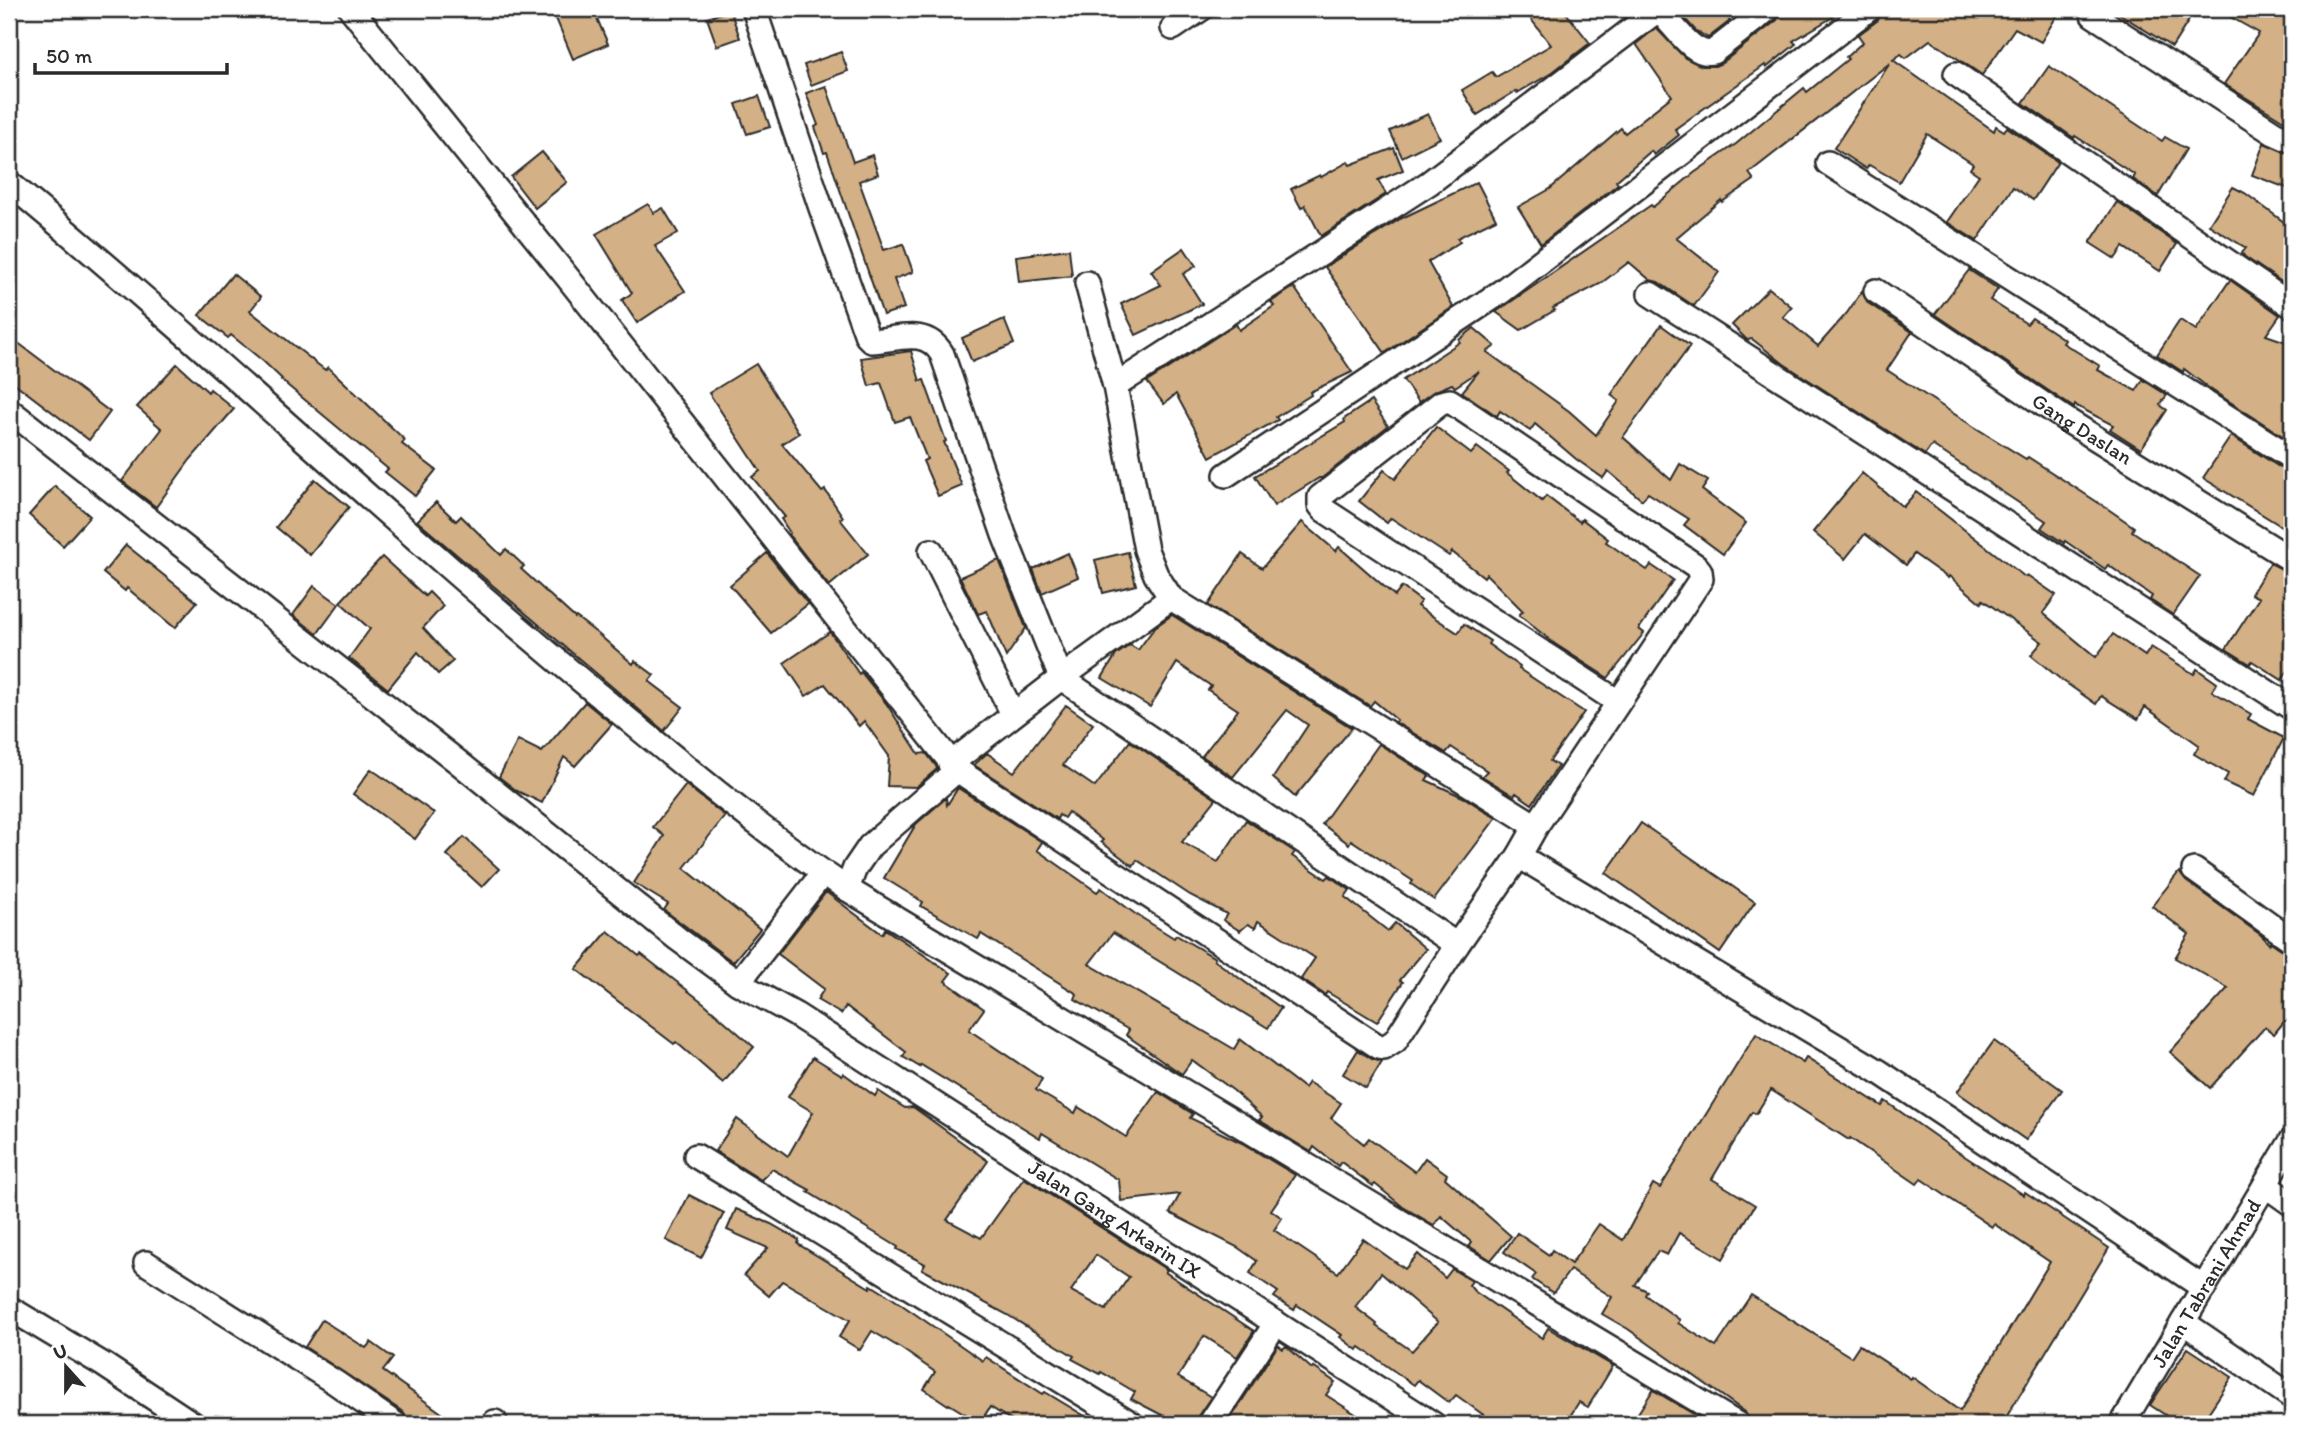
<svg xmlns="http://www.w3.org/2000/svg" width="2301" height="1433" font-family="Itim,sans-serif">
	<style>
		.building { fill: #d3b085; stroke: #2b2b2b; stroke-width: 2; fill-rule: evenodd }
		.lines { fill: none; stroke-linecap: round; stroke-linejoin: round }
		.street-casing { stroke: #2b2b2b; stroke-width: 28 }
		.street { stroke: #fff; stroke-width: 23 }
		.labels { text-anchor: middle; stroke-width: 6; stroke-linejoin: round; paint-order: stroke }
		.street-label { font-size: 21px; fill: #2b2b2b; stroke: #fff }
	</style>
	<rect width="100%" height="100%" fill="#fff"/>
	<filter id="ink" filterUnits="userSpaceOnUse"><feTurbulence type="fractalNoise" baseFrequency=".0143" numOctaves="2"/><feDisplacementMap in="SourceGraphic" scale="14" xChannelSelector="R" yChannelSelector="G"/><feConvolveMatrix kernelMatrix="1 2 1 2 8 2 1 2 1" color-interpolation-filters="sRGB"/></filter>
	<g filter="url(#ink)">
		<!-- building -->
		<g class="building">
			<polygon points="552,9 593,9 608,44 573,59"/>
			<polygon points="1523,9 1563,9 1590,43 1550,74 1517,93 1516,91 1477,115 1462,90 1492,72 1496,77 1551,45"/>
			<polygon points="1676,9 1721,9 1730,21 1708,38 1695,30"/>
			<polygon points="1782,9 1846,9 1793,41 1796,44 1766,68 1765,65 1675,129 1679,135 1654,155 1651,151 1616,181 1618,184 1541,244 1518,207 1550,189 1621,128 1625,133 1672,96 1636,44 1656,28 1685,58 1702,66 1715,66 1722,63 1777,20"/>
			<polygon points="1883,9 2061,9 2041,42 2015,28 1982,75 1930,40 1906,58 1901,54 1893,60 1994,131 1996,126 2004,131 2007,127 2058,162 2033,200 2013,187 1977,241 1947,222 1979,175 1970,169 1973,164 1927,134 1899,182 1869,165 1866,169 1834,148 1890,63 1749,173 1754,180 1722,202 1721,200 1676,238 1719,272 1694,306 1658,282 1650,280 1629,262 1600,284 1553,308 1555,310 1521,330 1496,312 1651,205 1653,207 1694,173 1736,144 1804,88 1807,92 1848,59 1846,57 1863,42 1858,35 1878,20"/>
			<polygon points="2112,9 2196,9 2172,47"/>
			<polygon points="2216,9 2292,9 2292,126 2224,84 2259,33"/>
			<polygon points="730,10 740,38 717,46 707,18"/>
			<polygon points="841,52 848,71 811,85 804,65"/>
			<polygon points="2049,66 2162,141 2165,137 2186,149 2158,196 2133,179 2135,175 2075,136 2074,138 2023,103"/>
			<polygon points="826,86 853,162 872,155 878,174 859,181 884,250 903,244 913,272 894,279 904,308 883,315 827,152 824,153 815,127 818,125 806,93"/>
			<polygon points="759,96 770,127 747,134 736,104"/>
			<polygon points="1428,114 1440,138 1402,157 1390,131"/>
			<polygon points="2264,143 2292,155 2292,190 2252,175"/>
			<polygon points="1394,148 1403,170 1378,180 1386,194 1321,236 1305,205 1301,208 1291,189 1320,175 1321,177 1348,162 1350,165"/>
			<polygon points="542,152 567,182 535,208 511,177"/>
			<polygon points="1477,182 1496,219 1457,238 1460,242 1428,262 1453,307 1385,353 1325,267 1400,219"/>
			<polygon points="2233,187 2245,193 2292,228 2292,289 2245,257 2242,253 2246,248 2209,225"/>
			<polygon points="2117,202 2177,244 2160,271 2123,247 2115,259 2090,243"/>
			<polygon points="648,204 654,213 663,208 678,233 655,246 685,291 637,323 622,300 632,293 596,234"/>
			<polygon points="1184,248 1196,266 1183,274 1202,304 1136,335 1121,304 1161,285 1151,271"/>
			<polygon points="1069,249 1072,276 1019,282 1016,256"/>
			<polygon points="1969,270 1998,289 1990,300 2027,324 2032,318 2065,340 2063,343 2100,366 2098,370 2136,391 2143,380 2167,395 2160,405 2167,410 2141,449 2110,429 2113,425 2075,405 2074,408 2068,404 1935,314"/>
			<polygon points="233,274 261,297 250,311 325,370 328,367 405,440 402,444 436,470 415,496 385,472 388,469 281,380 282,379 263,361 231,335 228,338 199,315"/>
			<polygon points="2230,280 2280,315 2266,335 2292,344 2292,442 2210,389 2184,369 2183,372 2157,355 2180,320 2196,330"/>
			<polygon points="1294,287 1352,372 1310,392 1311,395 1276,417 1278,420 1210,457 1176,394 1164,404 1147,382 1236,324 1239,330 1274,306 1271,302"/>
			<polygon points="1769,288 1792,307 1783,317 1818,346 1847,313 1862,291 1868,303 1912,332 1887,370 1968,423 2026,459 2028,457 2108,509 2134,527 2132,531 2200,576 2173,615 2150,600 2152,596 2108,565 2105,569 2065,541 2064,543 2041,528 2046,521 1932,445 1925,455 1784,364 1752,339 1747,340 1732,325"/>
			<polygon points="1004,319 1014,344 972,362 962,338"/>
			<polygon points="1661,325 1690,346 1623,437 1671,480 1680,464 1708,481 1702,490 1746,523 1723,554 1684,525 1689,519 1648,493 1642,500 1608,471 1603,478 1576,459 1535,424 1530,431 1500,411 1497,416 1462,392 1479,371 1455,387 1452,384 1433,392 1419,402 1403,380 1460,342 1459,340 1474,328 1495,346 1487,352 1569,411 1596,435 1619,401 1611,395"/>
			<polygon points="9,336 110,412 89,440 9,379"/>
			<polygon points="911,351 920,381 924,380 946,441 944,442 962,486 938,496 923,461 927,459 910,417 895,422 881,383 869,386 861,358"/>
			<polygon points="177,364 208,392 210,389 234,409 190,460 156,507 122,481 162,429 137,407"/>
			<polygon points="756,364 799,433 782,444 822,492 825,490 843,517 840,519 868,554 829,586 789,535 790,533 781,519 785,517 752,477 760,471 709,393"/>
			<polygon points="1371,401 1388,426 1322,478 1319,478 1274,506 1255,476 1345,422 1344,419"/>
			<polygon points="1436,427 1471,454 1477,447 1509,471 1507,473 1542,501 1546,496 1580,522 1582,519 1608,539 1606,542 1647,570 1651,565 1673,580 1639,629 1644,633 1608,678 1555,644 1519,615 1523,611 1486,574 1484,577 1452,552 1449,556 1391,518 1387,523 1359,501 1384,470 1395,479"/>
			<polygon points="2231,436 2284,470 2292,472 2292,544 2284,539 2289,531 2203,478"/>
			<polygon points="1862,473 1903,507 1916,492 2025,577 2027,575 2056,595 2043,613 2096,657 2113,634 2145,656 2151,647 2194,674 2197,669 2217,683 2212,691 2251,714 2248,719 2284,738 2254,796 2224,782 2228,774 2194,754 2199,745 2145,707 2138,719 2101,696 2096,704 2059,678 2031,655 2042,642 1983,600 1981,603 1949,576 1948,578 1914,554 1906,565 1865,534 1845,559 1813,532"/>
			<polygon points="315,479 349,507 310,555 276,527"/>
			<polygon points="55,486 90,516 63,546 29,515"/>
			<polygon points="436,502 456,521 461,516 501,555 506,549 524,566 521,569 575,618 576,617 598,634 633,664 635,661 654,675 649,681 683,707 664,731 417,521"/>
			<polygon points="1302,522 1336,551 1339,547 1395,596 1402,587 1421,601 1417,606 1458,633 1464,624 1490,641 1488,644 1520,667 1519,669 1584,712 1550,761 1558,766 1532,804 1516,793 1514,796 1482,776 1487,771 1451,747 1446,753 1395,722 1397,720 1374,701 1370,706 1208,605 1242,554 1262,568"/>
			<polygon points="126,545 197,602 175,628 127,588 125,591 103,573"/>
			<polygon points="1128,552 1136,585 1103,593 1095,560"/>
			<polygon points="767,553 808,604 771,633 730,585"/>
			<polygon points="1068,553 1078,577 1042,593 1033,569"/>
			<polygon points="382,557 425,596 429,592 443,606 423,628 453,661 438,674 418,652 388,689 349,658 370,629 340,602"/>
			<polygon points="999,560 1026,628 1006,657 987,611 978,614 960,577"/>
			<polygon points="2270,563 2292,574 2292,664 2282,680 2252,661 2250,664 2226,649 2259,598 2251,594"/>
			<polygon points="314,586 339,604 317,634 293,615"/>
			<polygon points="1172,615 1352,728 1295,797 1273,778 1308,725 1287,710 1233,777 1202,756 1238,710 1208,690 1211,686 1177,663 1150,707 1102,678 1116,655 1130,645 1138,650 1155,627"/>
			<polygon points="830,632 859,674 861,672 886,703 919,754 926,753 936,766 937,769 916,787 887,786 889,756 864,721 859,726 825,684 806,696 784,663"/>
			<polygon points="585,702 612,724 575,766 564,757 542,803 517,791 499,777 518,740 542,752"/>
			<polygon points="1066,705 1093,724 1063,765 1095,787 1130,741 1216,799 1182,842 1218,862 1246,820 1295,852 1292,856 1326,879 1329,876 1350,890 1345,897 1388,931 1395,923 1426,949 1400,980 1403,982 1377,1022 1327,992 1325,995 1301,979 1315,958 1258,921 1255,928 1248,924 1240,931 1223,920 1227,914 1190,895 1137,860 1133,866 1101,842 1103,840 1068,812 1064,818 1059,815 1057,819 974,765 987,753 1014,772"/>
			<polygon points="1379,744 1429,776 1426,780 1465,798 1496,818 1434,900 1411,884 1413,881 1351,840 1349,844 1322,824"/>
			<polygon points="371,769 434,813 415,839 353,794"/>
			<polygon points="686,785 725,816 684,868 760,929 733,962 664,910 668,904 634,883 664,836 653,827"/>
			<polygon points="958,788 1042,842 1037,850 1097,892 1101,888 1134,913 1174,938 1176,935 1215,958 1214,960 1281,1008 1268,1028 1113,933 1089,964 1234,1049 1240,1039 1304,1088 1308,1082 1341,1103 1331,1118 1364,1144 1369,1138 1415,1172 1425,1158 1447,1174 1445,1178 1511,1236 1491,1260 1469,1246 1471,1242 1441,1216 1434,1225 1403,1207 1375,1184 1373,1186 1341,1162 1338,1166 1314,1147 1311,1152 1259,1120 1262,1117 1234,1091 1192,1060 1182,1074 1176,1070 1126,1035 1129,1030 1075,999 1077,994 981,934 978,939 921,906 923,902 884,878 916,824 946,798 947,805"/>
			<polygon points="1641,823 1755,902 1720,953 1606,873"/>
			<polygon points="464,837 499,869 482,887 447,855"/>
			<polygon points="2179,872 2186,881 2261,935 2269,944 2271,942 2284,951 2292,954 2292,1012 2274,1034 2265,1027 2210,1088 2170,1052 2228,988 2175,958 2189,934 2152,906"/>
			<path d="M826 892 882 934 885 929 951 973 945 981 984 1009 969 1030 1042 1079 1036 1090 1075 1113 1078 1107 1126 1137 1158 1092 1193 1114 1190 1118 1242 1143 1295 1175 1271 1210 1282 1218 1274 1230 1338 1273 1363 1239 1405 1269 1418 1254 1445 1278 1452 1269 1472 1281 1469 1285 1474 1291 1542 1338 1548 1328 1613 1366 1588 1407 1579 1402 1565 1424H1496L1456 1395 1449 1403 1418 1380 1414 1385 1360 1347 1357 1350 1340 1337 1342 1335 1297 1305 1294 1310 1274 1297 1278 1292 1250 1273 1257 1261 1237 1247 1170 1213 1180 1194 1121 1201 1119 1180 1042 1133 1040 1138 921 1065 920 1067 903 1057 906 1052 846 1006 841 1014 817 1000 824 989 778 954ZM1381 1273 1438 1322 1412 1351 1376 1326 1377 1324 1355 1307Z"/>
			<polygon points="608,931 639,956 641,954 705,1004 754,1047 723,1083 676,1042 674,1044 576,969"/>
			<path d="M1756 1034 1803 1063 1806 1058 1882 1106 1885 1101 1952 1148 2024 1195 2025 1192 2109 1248 2002 1424H1751L1745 1412 1628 1329 1602 1314 1612 1297 1570 1270 1553 1293 1532 1279 1536 1274 1504 1252 1517 1233 1549 1255 1552 1250 1571 1264 1599 1224 1623 1240 1653 1184 1660 1188ZM1771 1090 1849 1140 1850 1138 1917 1184 1921 1179 1992 1227 1994 1224 2050 1262 1960 1411 1912 1377 1911 1379 1859 1345 1851 1357 1751 1295 1716 1347 1678 1323 1680 1320 1645 1295 1647 1291 1635 1285 1658 1251 1667 1255 1679 1233 1723 1259 1755 1205 1712 1179 1752 1112 1756 1114Z"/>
			<polygon points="1994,1041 2062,1090 2026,1140 1957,1092"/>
			<polygon points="1358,1050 1372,1059 1382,1062 1366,1088 1343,1074"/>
			<path d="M813 1057 842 1075 843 1073 875 1096 878 1091 905 1108 913 1107 988 1161 947 1220 981 1238 1024 1178 1167 1270 1165 1272 1254 1331 1237 1357 1204 1336 1178 1377 1211 1397 1198 1416 1196 1424H1179L1131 1399 1135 1392 1101 1372 1100 1374 1072 1359 1074 1356 1006 1314 922 1269 925 1264 897 1249 898 1247 808 1192 810 1190 772 1169 761 1180 715 1151 737 1119 788 1156 813 1112 788 1097ZM1096 1255 1129 1277 1106 1310 1071 1291Z"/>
			<polygon points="689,1195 724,1213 701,1258 666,1240"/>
			<polygon points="736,1209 771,1224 799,1240 798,1244 870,1288 871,1285 892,1298 983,1361 986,1357 1043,1394 1045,1392 1098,1424 1017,1424 990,1407 980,1423 949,1404 948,1405 924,1389 935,1372 902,1349 872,1331 860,1350 839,1337 850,1320 782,1281 769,1296 744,1275 768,1248 727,1230"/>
			<polygon points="322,1320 366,1348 371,1342 393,1358 383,1371 457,1424 409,1424 403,1412 305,1347"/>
			<polygon points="1278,1345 1283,1349 1286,1346 1312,1369 1313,1367 1335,1382 1326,1395 1371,1424 1227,1424"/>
			<polygon points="2188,1348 2232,1377 2201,1424 2179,1424 2150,1405"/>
			<polygon points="1653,1390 1710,1424 1631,1424"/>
		</g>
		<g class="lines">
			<defs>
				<g id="street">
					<polyline points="351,9 568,278 957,770 1379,1047 1384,1048 1395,1041 1457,945 1519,856 1536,826 1701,579 1700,571 1696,566 1450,401 1441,403 1320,497 1320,505 1324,510 1618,702"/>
					<path d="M754 9 821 208 867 336 872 341C899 339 926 327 942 354L1004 535 1061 678 950 764"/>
					<polyline points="2093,15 2274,133 2292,141"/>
					<polyline points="1173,28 1201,9"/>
					<polyline points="1956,74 2292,306"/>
					<polyline points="1828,163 2292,458"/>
					<path d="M9 183C208 348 396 527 595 692 678 761 758 828 847 889L1737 1424"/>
					<polyline points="1087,283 1115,386 1146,550 1156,575 1171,598 1536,826"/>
					<path id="s1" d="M1876 291 2065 419 2292 560"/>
					<polyline points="1650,294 2292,708"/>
					<path d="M1115 386 1429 183 1651 15 1656 13 1663 15C1676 28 1694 57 1713 52L1768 9"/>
					<path id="s2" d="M9 410 458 762 678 939 738 983 796 1015 1433 1424"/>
					<polyline points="1226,475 1501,292 1869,9"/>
					<polyline points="931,551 1013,714"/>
					<polyline points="1171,598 1061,678 1457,945"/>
					<polyline points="1519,856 1878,1071 2204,1288"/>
					<polyline points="2194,870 2292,940"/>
					<polyline points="847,889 855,868 870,846 957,770"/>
					<polyline points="738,983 823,873"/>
					<polyline points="696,1156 1132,1424"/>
					<polyline points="2265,1185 2292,1204"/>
					<polyline points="146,1263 336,1383 395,1424"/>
					<polyline points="9,1308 104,1365 193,1424"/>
					<polyline points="2183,1322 2292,1397"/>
					<polyline points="494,1424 495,1422"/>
					<polyline points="1210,1424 1276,1323"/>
					<path id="s3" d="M2122 1424 2292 1140"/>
				</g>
			</defs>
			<!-- street casing -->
			<use href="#street" class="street-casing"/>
			<!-- street -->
			<use href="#street" class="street"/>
		</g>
	</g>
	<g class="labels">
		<!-- street labels -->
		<g class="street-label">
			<text dy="7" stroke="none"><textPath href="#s1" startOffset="248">Gang Daslan</textPath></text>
			<text dy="7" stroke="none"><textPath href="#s2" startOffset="1372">Jalan Gang Arkarin IX</textPath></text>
			<text dy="7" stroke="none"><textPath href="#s3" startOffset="164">Jalan Tabrani Ahmad</textPath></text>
		</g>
	</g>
	<!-- margin -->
	<rect width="2301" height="1433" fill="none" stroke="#fff" stroke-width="35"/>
	<rect x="18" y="18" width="2266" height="1398" fill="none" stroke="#2b2b2b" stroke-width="2.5" filter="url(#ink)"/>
	<!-- north arrow -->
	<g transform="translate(66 1367) rotate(339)" stroke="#ffffff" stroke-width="5" paint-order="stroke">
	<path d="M0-5L12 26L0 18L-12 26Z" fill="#2b2b2b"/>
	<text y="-10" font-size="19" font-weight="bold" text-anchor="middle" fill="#2b2b2b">U</text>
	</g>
	<!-- scale -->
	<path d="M35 63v10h192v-10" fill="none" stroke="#2b2b2b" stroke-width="3.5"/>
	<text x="46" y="63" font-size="21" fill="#2b2b2b" stroke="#ffffff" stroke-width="5" paint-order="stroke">50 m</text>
</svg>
